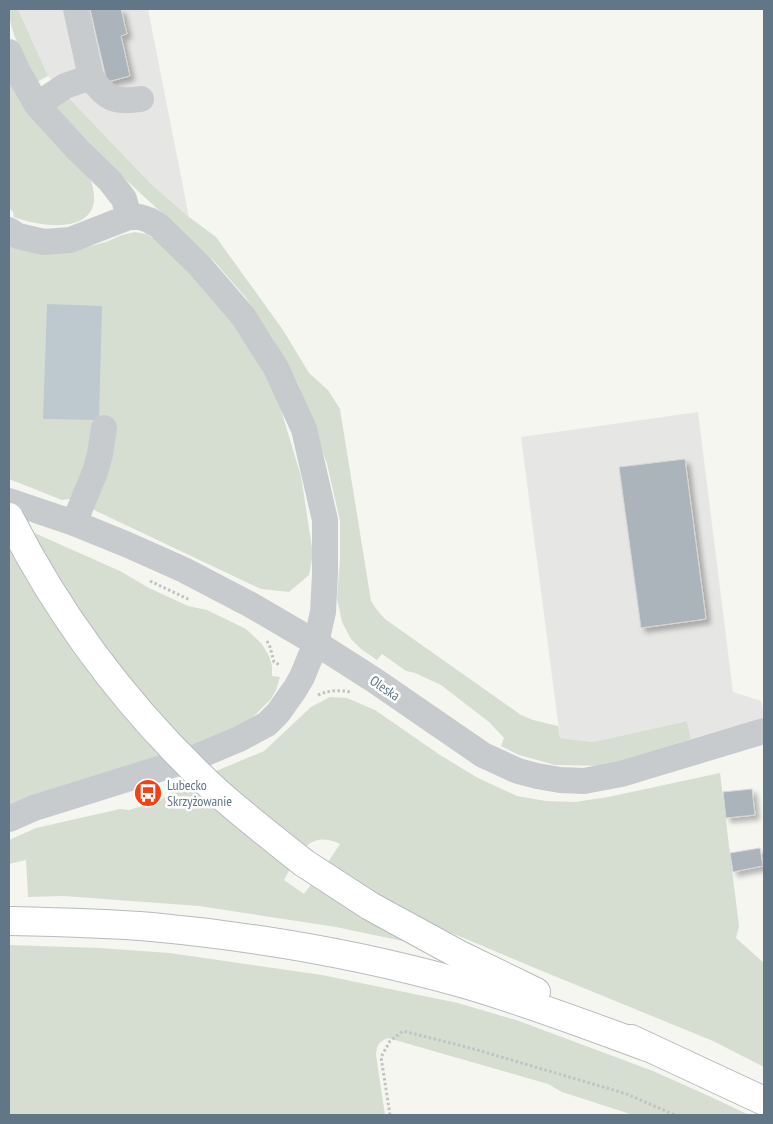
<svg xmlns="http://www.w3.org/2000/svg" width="773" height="1124" font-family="'PT Sans Narrow',sans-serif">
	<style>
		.built { fill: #e6e7e5 }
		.green { fill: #d6ded2 }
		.water { fill: #bdc9ce }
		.building { fill: #aab4ba; stroke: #d7d7d4; filter: url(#shadow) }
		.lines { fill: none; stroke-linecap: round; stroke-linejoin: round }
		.highway-casing { stroke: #b7bbbe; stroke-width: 30 }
		.path { stroke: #c0c2c4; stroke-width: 3; stroke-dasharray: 2.5 2.5; stroke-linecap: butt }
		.minor { stroke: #c8cbce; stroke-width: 26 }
		.highway { stroke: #fff; stroke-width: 28 }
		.highway-bridge-casing { stroke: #b7bbbe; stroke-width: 30; stroke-linecap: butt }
		.highway-bridge { stroke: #fff; stroke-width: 28 }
		.labels { text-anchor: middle; stroke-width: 5; stroke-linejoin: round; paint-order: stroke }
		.street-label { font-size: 14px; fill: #617686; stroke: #fff }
		.poi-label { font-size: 14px; fill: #617686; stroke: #fff; text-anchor: start }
	</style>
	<defs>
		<filter id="shadow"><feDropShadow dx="4.5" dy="4.5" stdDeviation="2.5" flood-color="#0004"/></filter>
	</defs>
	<rect width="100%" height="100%" fill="#f6f6f1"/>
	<!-- built -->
	<g class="built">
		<polygon points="18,9 148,9 189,217 151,184 48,76"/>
		<polygon points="698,412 733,692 761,701 764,713 764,718 691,739 687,721 593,742 560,738 521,437"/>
	</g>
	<!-- green -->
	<g class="green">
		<path d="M9 9H18L48 76 37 82C26 62 9 32 9 9Z"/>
		<path d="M9 77 90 178C111 234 48 230 14 217L13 212 9 208Z"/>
		<polygon points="67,96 151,184 189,217 216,237 283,330 309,373 328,390 340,409 371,601 377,610 385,619 521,715 533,720 558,726 560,738 593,742 687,721 691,739 607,766 555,765 519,755 501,746 504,738 489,722 441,685 415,673 406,671 382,654 377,660 361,649 351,639 342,622 337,598 340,560 340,521 327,464 298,384 272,337 246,298 214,261 101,157 54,107"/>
		<polygon points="135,232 146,234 156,240 229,312 274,387 301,476 313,554 309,575 289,592 261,589 94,510 90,503 76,498 62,500 9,479 9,243 72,251 106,242 122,235"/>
		<polygon points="30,531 120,571 149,588 188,606 207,610 246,629 262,644 269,656 272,666 272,676 280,677 276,690 271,699 252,718 190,750 111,663"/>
		<polygon points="9,543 164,756 9,805"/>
		<path d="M330 697 347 698 375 710 440 755 478 778 517 796 546 801 575 802 608 797 720 773 739 926 736 938 764 963V1067L713 1041 542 971 430 924 392 904 326 865 340 844C327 838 315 837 305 848L244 800 216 771 264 751 311 707Z"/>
		<polygon points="189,781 291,867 284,880 304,894 312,883 407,942 336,927 199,906 63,896 28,897 26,860 9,864 9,840 36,828 120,809 129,810 159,801"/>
		<path d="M9 945 100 948 170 953 322 975 458 1003 519 1021 653 1071 709 1096 749 1115H633L562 1092 548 1084 388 1038C378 1042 377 1045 376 1055L385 1115H9Z"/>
	</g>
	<!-- water -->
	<polygon class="water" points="47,304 102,306 99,420 43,419"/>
	<!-- building -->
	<g class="building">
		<polygon points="90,9 121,9 127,34 121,36 130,76 107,82"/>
		<polygon points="685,459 706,619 641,628 619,467"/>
		<polygon points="752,789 755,815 726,818 723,792"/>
		<polygon points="760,848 763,866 733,872 730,853"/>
	</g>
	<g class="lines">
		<defs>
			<g id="highway">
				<polyline points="304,863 370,906 458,954 536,992"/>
				<path d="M9 921C57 922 105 923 152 927 258 937 363 955 465 984 527 1002 587 1025 647 1047"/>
				<polyline points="631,1039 764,1101"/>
			</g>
		</defs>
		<!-- highway casing -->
		<use href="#highway" class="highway-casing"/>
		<!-- path -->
		<g class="path">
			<polyline points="150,581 190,600"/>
			<polyline points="267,641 270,647 274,662 280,665"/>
			<path d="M318 695C329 690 340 690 351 692"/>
			<polyline points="390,1115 381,1057 390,1041 403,1031 474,1049 627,1094 675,1115"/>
		</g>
		<!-- minor -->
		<g class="minor">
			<polyline points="9,52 18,72 37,105 78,150 110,181 124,199 129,217"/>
			<path d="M91 77C105 99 116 103 141 99"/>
			<polyline points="37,105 65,86 91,77 76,9"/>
			<polyline points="9,230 18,236 44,242 70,240 129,217 140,217 149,220 159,226 200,266 243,316 276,368 304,429 325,520 325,574 323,612 316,643 302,677 295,689 278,713 267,724 239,739 194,758 34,808 9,819"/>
			<polyline points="9,501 74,523 128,545 184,570 251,605 316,643 374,680 483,755 518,771 537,776 560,780 584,781 621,774 764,731"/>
			<polyline points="74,523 95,472 100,454 104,428"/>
		</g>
		<!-- highway -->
		<use href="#highway" class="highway"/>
		<defs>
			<path id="highway-bridge" d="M9 517C61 620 132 713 216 791 244 816 274 839 304 863"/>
		</defs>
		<!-- highway-bridge casing -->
		<use href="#highway-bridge" class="highway-bridge-casing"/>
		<!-- highway-bridge -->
		<use href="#highway-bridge" class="highway-bridge"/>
	</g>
	<!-- icons -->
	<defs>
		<symbol id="bus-disc" viewBox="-11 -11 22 22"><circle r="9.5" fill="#f44113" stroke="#fff"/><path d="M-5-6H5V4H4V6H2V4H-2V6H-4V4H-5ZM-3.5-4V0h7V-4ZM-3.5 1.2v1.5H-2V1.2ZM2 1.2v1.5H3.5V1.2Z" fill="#fff"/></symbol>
	</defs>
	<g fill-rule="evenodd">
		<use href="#bus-disc" x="132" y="777" width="32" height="32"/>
	</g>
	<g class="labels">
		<!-- street labels -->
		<g class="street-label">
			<text transform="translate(385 688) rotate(34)" y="5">Oleska</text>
		</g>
		<!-- poi labels -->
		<g class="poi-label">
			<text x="167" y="790">Lubecko<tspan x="167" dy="16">Skrzyżowanie</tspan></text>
		</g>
	</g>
	<!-- border -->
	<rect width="773" height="1124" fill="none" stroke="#617686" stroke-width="20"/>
</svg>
